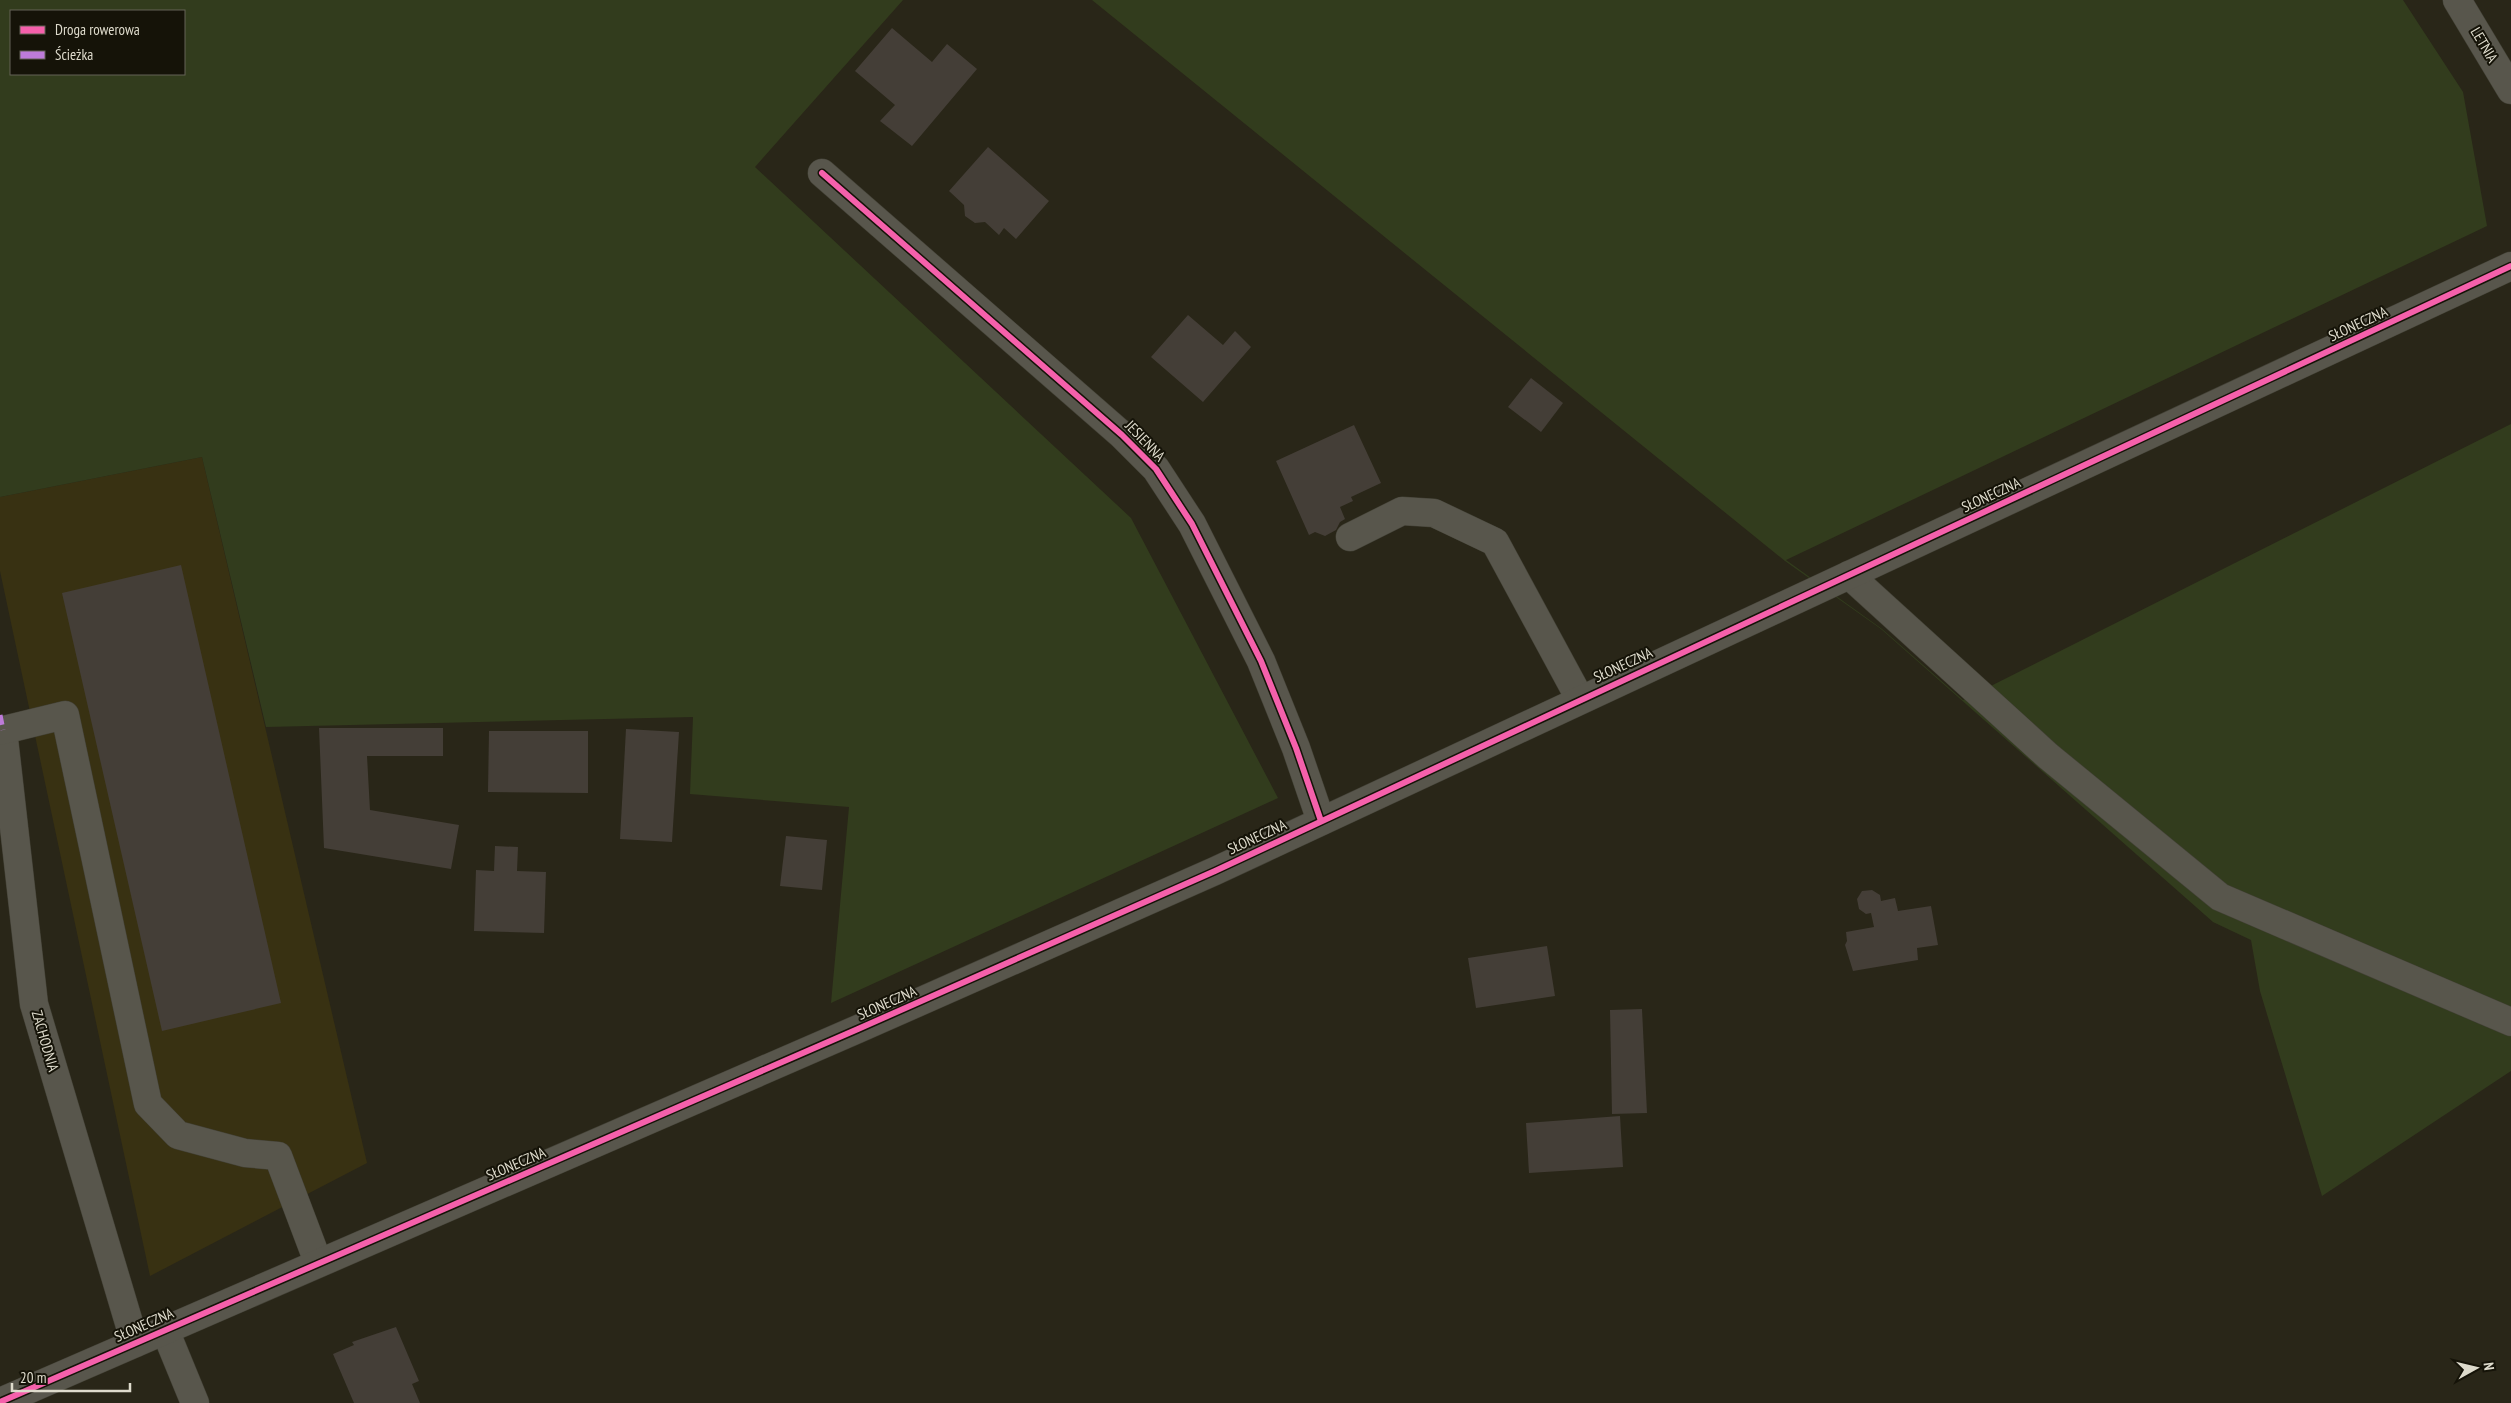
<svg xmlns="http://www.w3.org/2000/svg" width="2511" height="1403" font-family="'PT Sans Narrow',sans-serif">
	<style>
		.built { fill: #383112 }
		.green { fill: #323c1d; fill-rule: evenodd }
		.building { fill: #443e37 }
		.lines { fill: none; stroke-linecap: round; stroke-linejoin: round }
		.minor-casing { stroke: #424035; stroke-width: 29 }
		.minor { stroke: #58564c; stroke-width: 28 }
		.quiet { stroke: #bd7bd9; stroke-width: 5; stroke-dasharray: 10 5; stroke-linecap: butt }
		.cycleway-casing { stroke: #151308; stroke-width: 9 }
		.cycleway { stroke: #f560ab; stroke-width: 6 }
		.labels { text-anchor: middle; stroke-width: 4; stroke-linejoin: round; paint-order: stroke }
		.street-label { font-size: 15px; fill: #dedbcc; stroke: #151308 }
	</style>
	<rect width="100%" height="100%" fill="#292618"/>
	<!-- built -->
	<polygon class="built" points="202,457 367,1163 150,1276 0,571 0,497"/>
	<!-- green -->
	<g class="green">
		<path d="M0 0H903L755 167 1131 518 1278 798 831 1003 849 807 690 794 693 717 266 727 202 457 0 497ZM184 11V74H11V11Z"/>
		<polygon points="1092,0 2403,0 2463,92 2487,226 1786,560 1882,629 1963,700 2511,424 2511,1071 2322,1196 2260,991 2251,940 2213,922 1881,629 1785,561"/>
	</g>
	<!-- building -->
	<g class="building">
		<polygon points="892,28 932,62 947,44 977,69 912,146 880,121 895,105 855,71"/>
		<polygon points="988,147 1049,201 1016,239 1004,228 999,235 985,222 975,223 965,216 964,205 949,191"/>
		<polygon points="1188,315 1223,345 1235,331 1251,347 1203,402 1151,357"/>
		<polygon points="1531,378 1563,403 1541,432 1508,407"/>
		<polygon points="1354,425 1381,483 1351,497 1353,501 1340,507 1345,519 1340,522 1336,530 1325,536 1315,532 1309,535 1276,461"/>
		<polygon points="181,565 281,1003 162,1031 62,593"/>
		<polygon points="319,728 443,728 443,756 367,756 370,810 459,825 451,869 324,848"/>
		<polygon points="626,729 679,732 672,842 620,839"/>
		<polygon points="489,731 588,731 588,793 488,792"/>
		<polygon points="786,836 827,840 822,890 780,886"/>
		<polygon points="495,846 518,847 517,871 546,872 544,933 474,931 476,870 494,871"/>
		<polygon points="1872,890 1880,895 1881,901 1895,898 1898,911 1931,906 1938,945 1917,948 1918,960 1853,971 1845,945 1847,941 1846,932 1874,927 1871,913 1866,914 1859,909 1857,899 1862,891"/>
		<polygon points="1547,946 1555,996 1476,1008 1468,958"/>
		<polygon points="1642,1009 1647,1113 1612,1114 1610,1010"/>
		<polygon points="1620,1116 1623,1167 1529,1173 1526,1123"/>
		<polygon points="396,1327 419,1381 412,1384 420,1403 354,1403 333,1354 354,1345 352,1342"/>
	</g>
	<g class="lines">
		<defs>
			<g id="minor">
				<polyline points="2457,0 2511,90"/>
				<polyline points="822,173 1122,435 1156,469 1192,524 1261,661 1296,748 1321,821"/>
				<polyline points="1350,537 1402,511 1434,513 1495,542 1580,699"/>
				<polyline points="1849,575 2048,756 2220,897 2511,1022"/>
				<polyline points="3,730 34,1004 135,1343"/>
				<polyline points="0,731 65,715 148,1104 178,1135 245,1153 278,1156 318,1262"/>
				<polyline points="165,1330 195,1403"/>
				<polyline points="0,1402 858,1029 1215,871 2511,266"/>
			</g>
		</defs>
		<!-- minor casing -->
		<use href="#minor" class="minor-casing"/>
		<!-- minor -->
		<use href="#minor" class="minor"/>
		<!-- quiet -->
		<polyline class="quiet" points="0,715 3,730"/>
		<defs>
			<g id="cycleway">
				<polyline points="822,173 1122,435 1156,469 1192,524 1261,661 1296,748 1321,821"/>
				<polyline points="0,1402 858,1029 1215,871 2511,266"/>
			</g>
		</defs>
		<!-- cycleway casing -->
		<use href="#cycleway" class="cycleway-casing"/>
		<!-- cycleway -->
		<use href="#cycleway" class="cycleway"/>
	</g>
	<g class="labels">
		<!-- street labels -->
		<g class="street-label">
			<text transform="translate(2484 45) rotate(59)" y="5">LETNIA</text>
			<text transform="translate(2358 324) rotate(-25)" y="5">SŁONECZNA</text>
			<text transform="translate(1145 441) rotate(46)" y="5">JESIENNA</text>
			<text transform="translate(1991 495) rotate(-25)" y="5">SŁONECZNA</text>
			<text transform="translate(1623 665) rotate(-25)" y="5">SŁONECZNA</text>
			<text transform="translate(1257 837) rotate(-25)" y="5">SŁONECZNA</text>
			<text transform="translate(887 1003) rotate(-24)" y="5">SŁONECZNA</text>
			<text transform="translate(45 1041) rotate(74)" y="5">ZACHODNIA</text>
			<text transform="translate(516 1164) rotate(-23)" y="5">SŁONECZNA</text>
			<text transform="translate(144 1325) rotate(-24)" y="5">SŁONECZNA</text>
		</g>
	</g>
	<!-- legend -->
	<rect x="10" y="10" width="175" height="65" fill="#151308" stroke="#656356"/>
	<rect x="20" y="26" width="25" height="8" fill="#f560ab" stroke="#656356"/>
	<text x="55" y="35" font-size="15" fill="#dedbcc">Droga rowerowa</text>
	<rect x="20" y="51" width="25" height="8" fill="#bd7bd9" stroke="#656356"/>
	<text x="55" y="60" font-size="15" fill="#dedbcc">Ścieżka</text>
	<!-- north arrow -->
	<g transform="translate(2476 1368) rotate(82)" stroke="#151308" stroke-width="4" paint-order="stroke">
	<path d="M0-4L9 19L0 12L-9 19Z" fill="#dedbcc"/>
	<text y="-8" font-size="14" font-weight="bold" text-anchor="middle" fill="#dedbcc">N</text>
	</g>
	<!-- scale -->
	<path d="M12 1383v8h118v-8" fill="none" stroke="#dedbcc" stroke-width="2.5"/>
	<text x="20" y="1383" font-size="15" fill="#dedbcc" stroke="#151308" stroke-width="4" paint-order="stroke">20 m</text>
</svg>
